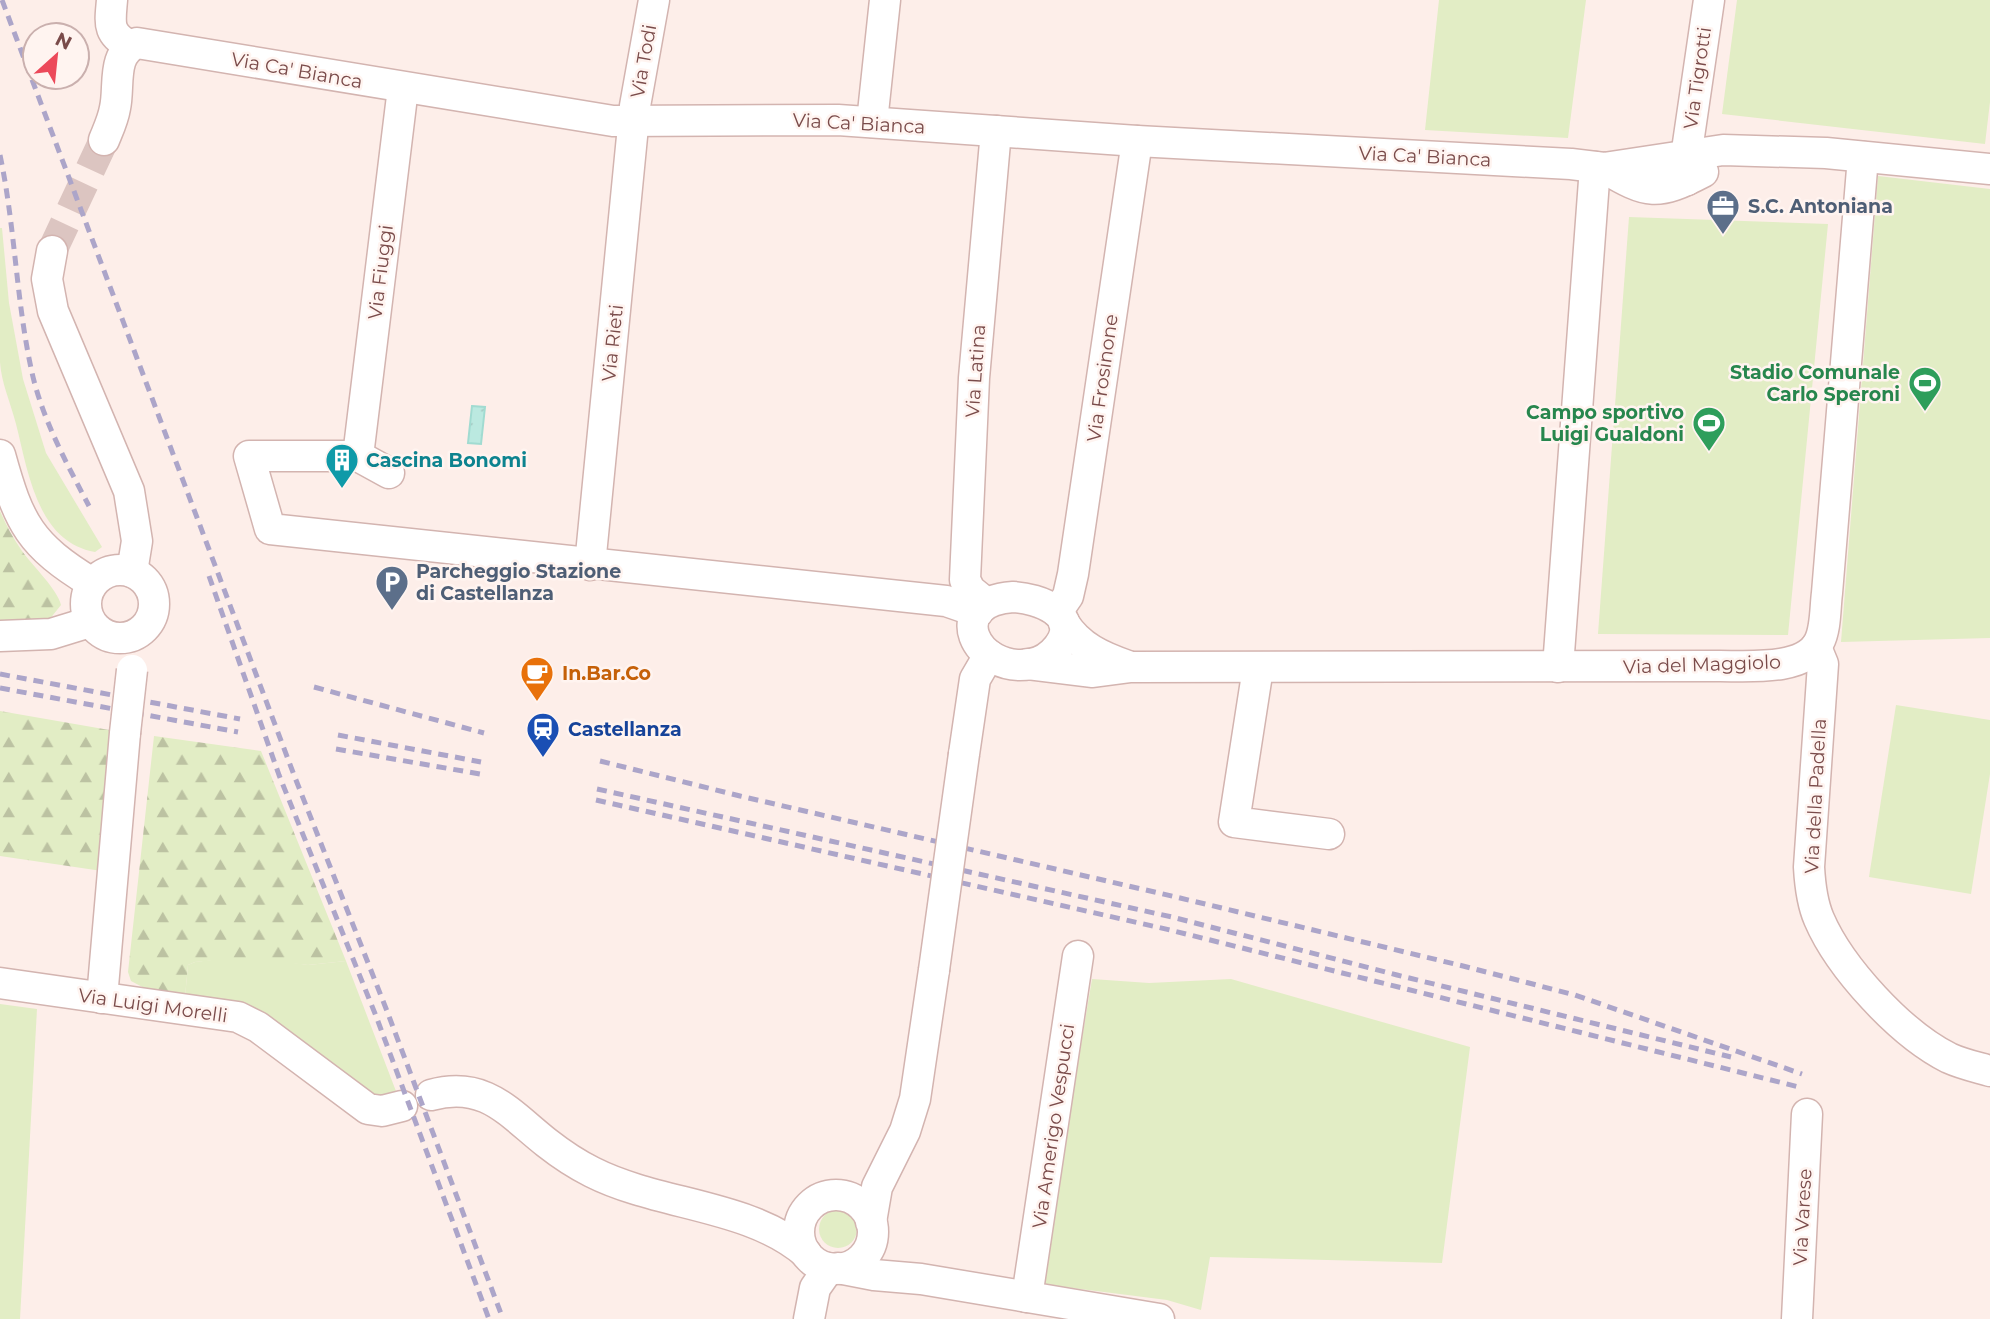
<svg xmlns="http://www.w3.org/2000/svg" width="1990" height="1319" font-family="Montserrat,sans-serif">
	<style>
		.grass { fill: #e2edc5 }
		.forest { fill: url(#forest-firs) }
		.water { fill: url(#water-ripples); stroke: #a1dbd1; stroke-width: 2 }
		.lines { fill: none; stroke-linecap: round; stroke-linejoin: round }
		.minor-tunnel { stroke: #dcc5c1; stroke-width: 30; stroke-dasharray: 30 15; stroke-linecap: butt }
		.minor-casing { stroke: #d3b4b0; stroke-width: 33 }
		.minor { stroke: #fff; stroke-width: 30 }
		.rail { stroke: #aca5c9; stroke-width: 5; stroke-dasharray: 10 7; stroke-linecap: butt }
		.minor-bridge-casing { stroke: #d3b4b0; stroke-width: 33; stroke-linecap: butt }
		.minor-bridge { stroke: #fff; stroke-width: 30 }
		.labels { text-anchor: middle; stroke-width: 5; stroke-linejoin: round; paint-order: stroke }
		.street-label { font-size: 19px; fill: #7a4b4a; stroke: #fff4f0 }
		.service-label { font-size: 19px; font-weight: bold; fill: #4e5e75; stroke: #fff4f0; text-anchor: start }
		.leisure-label { font-size: 19px; font-weight: bold; fill: #27864d; stroke: #fff4f0; text-anchor: end }
		.culture-label { font-size: 19px; font-weight: bold; fill: #0d838f; stroke: #fff4f0; text-anchor: start }
		.food-label { font-size: 19px; font-weight: bold; fill: #c56008; stroke: #fff4f0; text-anchor: start }
		.transit-label { font-size: 19px; font-weight: bold; fill: #164399; stroke: #fff4f0; text-anchor: start }
	</style>
	<defs>
		<pattern id="forest-firs" width="22" height="20" patternUnits="userSpaceOnUse" patternTransform="scale(1.75)"><rect width="22" height="20" fill="#e2edc5"/><path d="M5 1l3.5 6h-7zM16 11l3.5 6h-7z" fill="#bcc2a2"/></pattern>
		<pattern id="water-ripples" width="26" height="14" patternUnits="userSpaceOnUse" patternTransform="scale(1.75)"><rect width="26" height="14" fill="#bbe9e0"/><path d="M2 4q2-2 4 0t4 0M15 11q2-2 4 0t4 0" fill="none" stroke="#a4c9c2"/></pattern>
	</defs>
	<rect width="100%" height="100%" fill="#fdeee9"/>
	<!-- grass -->
	<g class="grass">
		<polygon points="1439,0 1586,0 1568,138 1425,130"/>
		<polygon points="1737,0 1990,0 1990,102 1985,144 1722,114"/>
		<polygon points="1878,176 1990,189 1990,638 1841,642"/>
		<polygon points="1629,217 1828,224 1788,635 1598,634"/>
		<path d="M0 228H2L9 303 23 379 46 453 102 547 95 552C37 542 28 471 16 424 11 404 1 382 0 362 0 318 0 273 0 228Z"/>
		<polygon points="1896,705 1990,720 1990,774 1971,894 1869,877"/>
		<polygon points="228,958 258,958 308,965 346,961 399,1099 382,1103 185,997 188,965 195,962"/>
		<polygon points="1092,979 1149,983 1231,979 1470,1047 1442,1263 1210,1257 1201,1310 1167,1300 1041,1284"/>
		<polygon points="0,1004 37,1009 20,1319 0,1319"/>
		<circle cx="838" cy="1229" r="19"/>
	</g>
	<!-- forest -->
	<g class="forest">
		<path d="M0 511C6 525 13 538 22 551 32 565 58 590 61 605L49 620 0 622Z"/>
		<polygon points="0,711 115,731 102,871 0,856"/>
		<polygon points="154,736 261,751 346,961 308,965 240,958 195,962 188,965 185,997 150,991 131,981 128,972"/>
	</g>
	<!-- water -->
	<polygon class="water" points="472,406 485,407 481,444 468,443"/>
	<g class="lines">
		<!-- minor-tunnel -->
		<polyline class="minor-tunnel" points="52,251 104,140"/>
		<defs>
			<g id="minor">
				<path d="M112 0C110 24 107 33 130 46"/>
				<polyline points="872,122 885,0"/>
				<path d="M104 140C108 130 113 120 115 108 120 86 111 54 137 43L613 121 838 120 1137 141 1571 164 1604 168 1723 150 1826 153 1990 169"/>
				<path d="M1604 168C1648 194 1657 196 1703 172"/>
				<polyline points="1687,180 1686,157 1709,0"/>
				<polyline points="52,251 47,279 53,311 129,491 137,541 132,572"/>
				<path d="M0 455C19 524 30 545 92 583"/>
				<polyline points="358,456 403,88"/>
				<polyline points="389,473 358,456 249,456 270,529 946,601 978,612"/>
				<polyline points="590,565 635,106 654,0"/>
				<circle cx="120" cy="604" r="34"/>
				<path d="M1013 597C1038 598 1083 614 1058 647 1051 656 1042 662 1031 664 975 674 942 602 1013 597Z"/>
				<polyline points="986,603 970,590 965,580 974,378 996,131"/>
				<polyline points="1057,612 1068,596 1073,574 1137,141"/>
				<path d="M1064 623C1079 647 1102 657 1128 666"/>
				<polyline points="0,636 51,634 90,622"/>
				<path d="M1816 647 1823 664 1809 867C1810 885 1812 903 1819 919 1840 968 1901 1034 1949 1058 1962 1064 1976 1067 1990 1071"/>
				<path d="M1028 664 1093 672 1131 667 1720 666C1748 666 1805 671 1819 642 1826 629 1825 608 1827 593L1863 157"/>
				<polyline points="1558,667 1595,167"/>
				<polyline points="1258,668 1234,822 1329,834"/>
				<polyline points="964,754 975,679 989,655"/>
				<polyline points="0,983 238,1017 258,1027 368,1109 382,1111 402,1106"/>
				<polyline points="102,998 125,733"/>
				<path d="M431 1095C485 1080 509 1113 547 1143 561 1154 576 1164 592 1172 659 1206 749 1204 806 1253"/>
				<circle cx="836" cy="1232" r="37"/>
				<polyline points="871,1222 877,1187 905,1131 915,1099 934,970"/>
				<polyline points="838,1268 874,1275 921,1279 1159,1319"/>
				<polyline points="1027,1297 1078,956"/>
				<polyline points="809,1319 815,1288 829,1268"/>
				<polyline points="1797,1319 1807,1114"/>
			</g>
		</defs>
		<!-- minor casing -->
		<use href="#minor" class="minor-casing"/>
		<!-- minor -->
		<use href="#minor" class="minor"/>
		<!-- rail -->
		<g class="rail">
			<polyline points="2,0 294,775 387,1011 503,1319"/>
			<path d="M0 155C15 226 16 298 31 368 41 417 66 462 89 506"/>
			<polyline points="209,576 279,775 376,1016 489,1319"/>
			<polyline points="0,674 240,719"/>
			<polyline points="314,687 484,733"/>
			<polyline points="0,688 238,732"/>
			<polyline points="338,735 481,762"/>
			<polyline points="336,749 480,774"/>
			<polyline points="600,761 740,796 1176,897 1463,966 1575,995 1802,1074"/>
			<polyline points="597,789 1172,917 1397,975 1731,1057"/>
			<polyline points="596,800 1170,930 1799,1087"/>
		</g>
		<defs>
			<g id="minor-bridge">
				<polyline points="125,733 132,670"/>
				<polyline points="934,970 964,754"/>
			</g>
		</defs>
		<!-- minor-bridge casing -->
		<use href="#minor-bridge" class="minor-bridge-casing"/>
		<!-- minor-bridge -->
		<use href="#minor-bridge" class="minor-bridge"/>
	</g>
	<!-- icons -->
	<defs>
		<symbol id="office-pin" viewBox="-11 -11 22 30"><path d="M0 17L-7.5 6A9.5 9.5 0 1 1 7.5 6Z" fill="#5c6f8a" stroke="#fff4f0"/><path d="M-6-3h4V-5.5h4V-3h4V5H-6ZM-1-4.5V-3h2v-1.5ZM-6 0V1H6V0Z" fill="#fff"/></symbol>
		<symbol id="stadium-pin" viewBox="-11 -11 22 30"><path d="M0 17L-7.5 6A9.5 9.5 0 1 1 7.5 6Z" fill="#2e9e5b" stroke="#fff4f0"/><path d="M0-5a6.5 5 0 1 0 0 10a6.5 5 0 1 0 0-10ZM-3.5-1.8h7v3.6h-7Z" fill="#fff"/></symbol>
		<symbol id="building-pin" viewBox="-11 -11 22 30"><path d="M0 17L-7.5 6A9.5 9.5 0 1 1 7.5 6Z" fill="#0f9aa8" stroke="#fff4f0"/><path d="M-4-6H4V6H1V3H-1V6H-4ZM-2.5-4.3h1.7v1.8h-1.7ZM.8-4.3h1.7v1.8H.8ZM-2.5-1h1.7V.8h-1.7ZM.8-1h1.7V.8H.8Z" fill="#fff"/></symbol>
		<symbol id="parking-pin" viewBox="-11 -11 22 30"><path d="M0 17L-7.5 6A9.5 9.5 0 1 1 7.5 6Z" fill="#5c6f8a" stroke="#fff4f0"/><path d="M-3.5-5.5H1a3.5 3.5 0 0 1 0 7H-1V5.5H-3.5ZM-1-3.4V-.6H.8a1.4 1.4 0 0 0 0-2.8Z" fill="#fff"/></symbol>
		<symbol id="cafe-pin" viewBox="-11 -11 22 30"><path d="M0 17L-7.5 6A9.5 9.5 0 1 1 7.5 6Z" fill="#e8710a" stroke="#fff4f0"/><path d="M-5.5-4.5H6V0H3Q3 3.5 0 3.5H-2.5Q-5.5 3.5-5.5 0ZM3-3.2v2h1.7v-2ZM-6 4.5H4V6H-6Z" fill="#fff"/></symbol>
		<symbol id="station-pin" viewBox="-11 -11 22 30"><path d="M0 17L-7.5 6A9.5 9.5 0 1 1 7.5 6Z" fill="#1a4fb4" stroke="#fff4f0"/><path d="M-3-6H3Q5-6 5-4V2Q5 4 3 4L4.5 6H3L1.5 4h-3L-3 6H-4.5L-3 4Q-5 4-5 2V-4Q-5-6-3-6ZM-3.5-4v3h7v-3ZM-3.5 1v1.5H-2V1ZM2 1v1.5H3.5V1Z" fill="#fff"/></symbol>
	</defs>
	<g fill-rule="evenodd">
		<use href="#office-pin" x="1704" y="187" width="38" height="52"/>
		<use href="#stadium-pin" x="1906" y="364" width="38" height="52"/>
		<use href="#stadium-pin" x="1690" y="404" width="38" height="52"/>
		<use href="#building-pin" x="323" y="441" width="38" height="52"/>
		<use href="#parking-pin" x="373" y="563" width="38" height="52"/>
		<use href="#cafe-pin" x="518" y="654" width="38" height="52"/>
		<use href="#station-pin" x="524" y="710" width="38" height="52"/>
	</g>
	<g class="labels">
		<!-- street labels -->
		<g class="street-label">
			<text transform="translate(643 61) rotate(-80)" y="7">Via Todi</text>
			<text transform="translate(297 70) rotate(10)" y="7">Via Ca' Bianca</text>
			<text transform="translate(1697 78) rotate(-82)" y="7">Via Tigrotti</text>
			<text transform="translate(859 123) rotate(3)" y="7">Via Ca' Bianca</text>
			<text transform="translate(1425 156) rotate(3)" y="7">Via Ca' Bianca</text>
			<text transform="translate(380 272) rotate(-83)" y="7">Via Fiuggi</text>
			<text transform="translate(612 343) rotate(-84)" y="7">Via Rieti</text>
			<text transform="translate(975 371) rotate(-86)" y="7">Via Latina</text>
			<text transform="translate(1102 378) rotate(-82)" y="7">Via Frosinone</text>
			<text transform="translate(1702 664) rotate(-2)" y="7">Via del Maggiolo</text>
			<text transform="translate(1815 796) rotate(-87)" y="7">Via della Padella</text>
			<text transform="translate(153 1005) rotate(8)" y="7">Via Luigi Morelli</text>
			<text transform="translate(1053 1126) rotate(-82)" y="7">Via Amerigo Vespucci</text>
			<text transform="translate(1802 1217) rotate(-87)" y="7">Via Varese</text>
		</g>
		<!-- service labels -->
		<g class="service-label">
			<text x="1748" y="213">S.C. Antoniana</text>
			<text x="416" y="578">Parcheggio Stazione<tspan x="416" dy="22">di Castellanza</tspan></text>
		</g>
		<!-- leisure labels -->
		<g class="leisure-label">
			<text x="1900" y="379">Stadio Comunale<tspan x="1900" dy="22">Carlo Speroni</tspan></text>
			<text x="1684" y="419">Campo sportivo<tspan x="1684" dy="22">Luigi Gualdoni</tspan></text>
		</g>
		<!-- culture labels -->
		<g class="culture-label">
			<text x="366" y="467">Cascina Bonomi</text>
		</g>
		<!-- food labels -->
		<g class="food-label">
			<text x="562" y="680">In.Bar.Co</text>
		</g>
		<!-- transit labels -->
		<g class="transit-label">
			<text x="568" y="736">Castellanza</text>
		</g>
	</g>
	<!-- north arrow -->
	<g transform="translate(56 56) rotate(27)"><circle r="33" fill="#fff4f0" stroke="#cab0ae" stroke-width="2"/>
	<path d="M0-5L12 26L0 18L-12 26Z" fill="#ec495a"/>
	<text y="-10" font-size="19" font-weight="bold" text-anchor="middle" fill="#7a4b4a">N</text>
	</g>
</svg>
